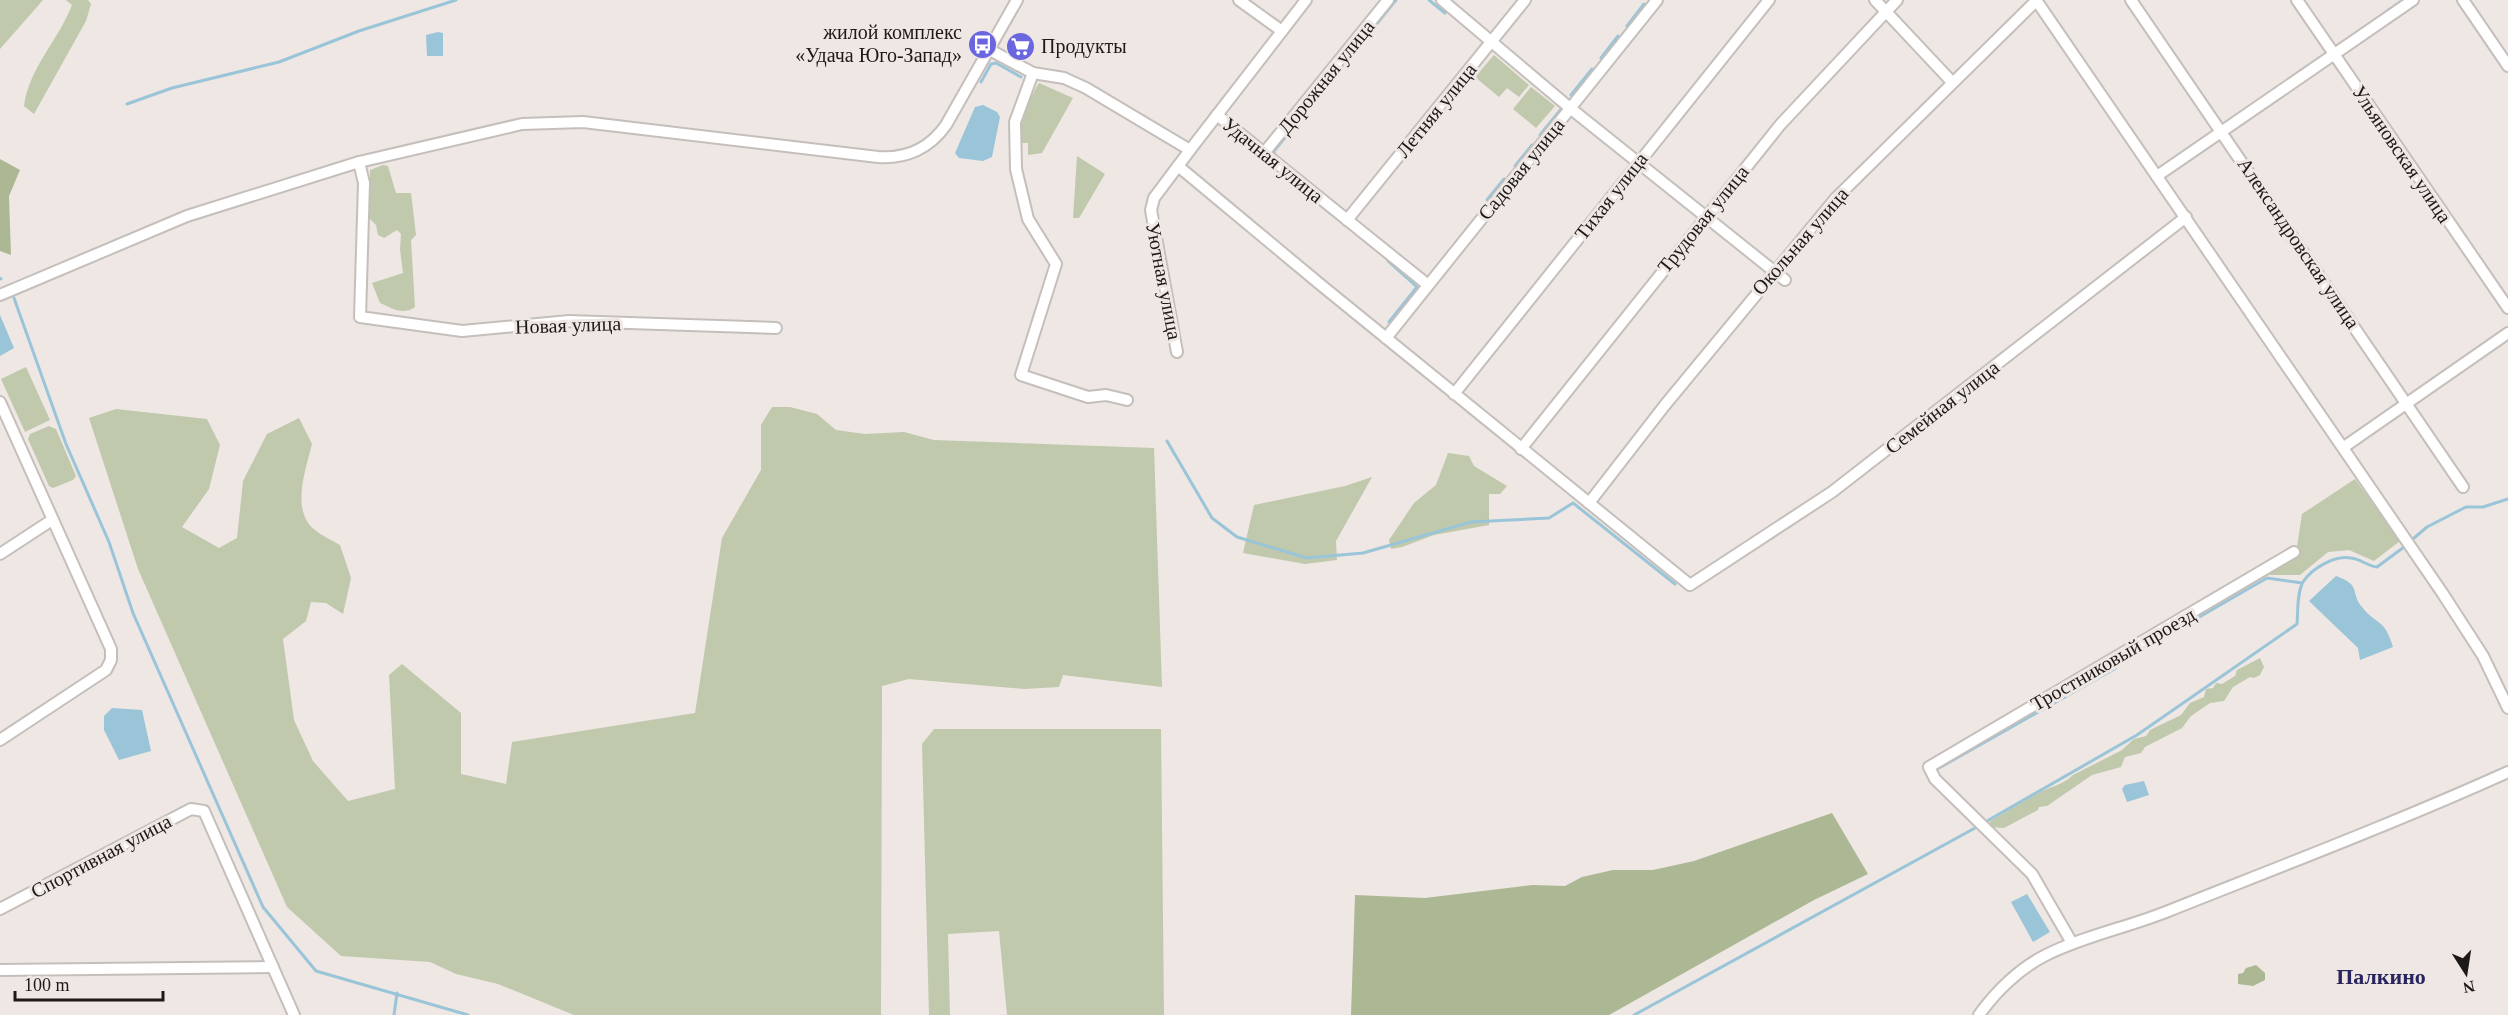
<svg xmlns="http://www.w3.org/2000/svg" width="2508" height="1015" font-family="Georgia,serif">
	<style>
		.green { fill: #c0c9ac }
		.forest { fill: #acb893 }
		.water { fill: #9ac5d8 }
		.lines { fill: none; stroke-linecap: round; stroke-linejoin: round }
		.stream { stroke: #9ac5d8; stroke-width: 3 }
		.minor-casing { stroke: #c5bfbb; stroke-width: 14 }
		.minor { stroke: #fff; stroke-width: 10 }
		.labels { text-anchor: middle; stroke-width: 6; stroke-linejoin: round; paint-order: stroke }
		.poi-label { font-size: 20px; fill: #1c1918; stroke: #eee7e4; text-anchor: end }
		.street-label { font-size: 20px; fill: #1c1918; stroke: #eee7e4 }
		.quarter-label { font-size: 22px; font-weight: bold; fill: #28255f; stroke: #eee7e4 }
	</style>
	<rect width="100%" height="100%" fill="#eee7e4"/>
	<!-- green -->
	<g class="green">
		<polygon points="0,0 43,0 0,49"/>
		<path d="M66 0H88L91 4 86 21 34 114 24 106C29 68 58 41 72 5Z"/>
		<polygon points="1494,55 1529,85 1519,97 1507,88 1499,97 1475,77"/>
		<path d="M1039 83 1073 98 1042 153 1028 155V143H1021C1019 123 1029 99 1039 83Z"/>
		<polygon points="1531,87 1555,106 1536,128 1513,109"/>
		<polygon points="1077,156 1105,174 1079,218 1073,218"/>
		<path d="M383 165 388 166 396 193H411L416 235 411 240 415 307C402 316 392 308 380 303L372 283 403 273 400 249 401 234 397 230 384 238 378 235 376 225 370 219V170Z"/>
		<polygon points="26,367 50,420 25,432 1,379"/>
		<path d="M772 407H790L817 414 836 430 865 434 904 432 934 440 1154 448 1162 687 1063 675 1059 687 1024 689 909 679 882 686 881 1015H574L498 984 456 974 430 962 341 956 287 907 138 569 89 418 116 409 207 419 220 445 209 489 182 527 219 548 237 538 243 481 267 434 299 418 312 444C306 469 290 511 315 530 322 536 332 540 340 545L351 578 343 614 326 603 311 602 306 621 283 639 294 720 313 761 348 801 395 789 389 675 402 664 461 713V774L506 784 512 742 695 713 722 538 761 470V425Z"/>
		<polygon points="49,426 56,429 76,476 73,480 53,488 49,486 28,439 30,434"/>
		<polygon points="1448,453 1469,456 1474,466 1507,486 1500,494 1489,494 1489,525 1434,535 1402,547 1391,549 1389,540 1414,503 1436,485"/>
		<polygon points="1372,477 1336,541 1337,560 1305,564 1243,553 1254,505 1345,486"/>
		<polygon points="2355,479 2400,541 2374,561 2349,550 2328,552 2300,575 2263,575 2296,553 2302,514"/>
		<path d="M2260 658 2264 667 2260 675 2254 678 2250 677 2233 687 2224 701 2210 703 2191 716 2182 728 2145 747 2141 753 2125 757 2121 767 2092 775 2047 806 2039 807 2038 810 2004 828 1990 827V821C2007 811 2022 802 2039 793 2049 787 2065 784 2073 775L2122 750 2134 739 2146 736 2150 730 2181 715 2190 703 2204 697 2206 689 2213 688 2216 683 2222 684 2235 676 2237 670Z"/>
		<polygon points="934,729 1161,729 1164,1015 1007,1015 999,931 948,934 950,1015 929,1015 922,744"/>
	</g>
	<!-- forest -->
	<g class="forest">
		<polygon points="0,159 20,170 9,196 11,255 0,251"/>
		<polygon points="1832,813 1868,874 1814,900 1609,1015 1351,1015 1355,895 1425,898 1533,885 1565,886 1582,877 1613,870 1653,870 1694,861"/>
		<polygon points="2256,965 2265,973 2265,980 2253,986 2238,984 2238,974 2243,973 2246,968"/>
	</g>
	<!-- water -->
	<g class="water">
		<polygon points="438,32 443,33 443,56 427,56 426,35"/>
		<polygon points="983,105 997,112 1000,117 992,157 983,161 959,158 955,153 975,107"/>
		<polygon points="0,315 14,348 0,356"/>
		<path d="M2336 576C2362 585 2350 593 2362 607 2378 627 2384 617 2393 647L2360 660 2358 648 2309 601Z"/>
		<polygon points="112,708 142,710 151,751 119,760 104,730 104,716"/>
		<polygon points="2144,781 2149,795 2127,802 2122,789 2125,785"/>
		<polygon points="2027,894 2050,932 2033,942 2011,902"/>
	</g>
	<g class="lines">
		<!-- stream -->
		<g class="stream">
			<polyline points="1429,0 1445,13"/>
			<polyline points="1627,26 1644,4"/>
			<polyline points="2365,27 2403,0"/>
			<polyline points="1601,58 1618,36"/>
			<polyline points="981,82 991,64 996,63 1021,77"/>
			<polyline points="1571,95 1592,69"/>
			<polyline points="127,104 172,88 279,62 359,31 456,0"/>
			<polyline points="1540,135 1562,108"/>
			<polyline points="1275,156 1274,151 1396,0"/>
			<polyline points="1515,166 1532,145"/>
			<polyline points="1319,191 1343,210"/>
			<polyline points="1487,200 1504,179"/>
			<polyline points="1388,261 1417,287 1389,322"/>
			<polyline points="0,278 1,279"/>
			<polyline points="14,298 66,444 109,542 133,613 263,907 316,971 468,1015"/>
			<polyline points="1167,441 1212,518 1237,537 1307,558 1363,553 1471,522 1549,518 1573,503 1675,584"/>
			<polyline points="2414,538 2427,527 2466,507 2483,507 2508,499"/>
			<polyline points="2175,631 2267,578 2302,583"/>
			<polyline points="1939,768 2116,668"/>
			<path d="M1987 821 2137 735 2297 624C2298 612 2297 592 2303 582 2312 568 2335 555 2351 558 2361 559 2367 566 2377 567L2404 547"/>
			<polyline points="394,1015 397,993"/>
			<polyline points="1634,1015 1975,828"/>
		</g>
		<defs>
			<g id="minor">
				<polyline points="1239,0 1282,31"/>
				<polyline points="1442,0 1570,108 1785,280"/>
				<polyline points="1875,0 1952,82"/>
				<polyline points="2036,0 2443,594 2483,656 2508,708"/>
				<polyline points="2131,0 2463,487"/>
				<polyline points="2297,0 2508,308"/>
				<polyline points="2463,0 2508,66"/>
				<polyline points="988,49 1033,73 1064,78 1086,88 1190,150 1306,0"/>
				<polyline points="1033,73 1015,122 1016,169 1028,219 1056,264 1021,375 1088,397 1106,395 1127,400"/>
				<polyline points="1217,115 1428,285"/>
				<polyline points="1264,153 1388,0"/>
				<polyline points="359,162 364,183 360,317 462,331 569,321 776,328"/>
				<polyline points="1178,166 1321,285 1690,585 1832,492 2186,217"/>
				<polyline points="2157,176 2413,0"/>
				<polyline points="1347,220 1525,0"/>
				<path d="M0 295 187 216 359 162 522 124 583 122 878 157C906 159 930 148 946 125L1017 0"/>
				<polyline points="1386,338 1657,0"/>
				<polyline points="1177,352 1151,210 1154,198 1190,150"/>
				<polyline points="1454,394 1769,0"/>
				<polyline points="0,402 111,649 111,660 106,670 0,740"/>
				<polyline points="2344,447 2508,333"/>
				<polyline points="1521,449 1780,125 1897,0"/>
				<polyline points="1589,503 1665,405 1836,198 2037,0"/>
				<polyline points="0,554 52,520"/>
				<polyline points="0,909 191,809 204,811 294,1015"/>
				<polyline points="2072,943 2032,874 1935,779 1929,767 2294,552"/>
				<polyline points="0,970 273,967"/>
				<path d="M1979 1015C1996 991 2020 968 2046 955 2086 935 2130 927 2171 910 2284 865 2397 822 2508 772"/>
			</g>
		</defs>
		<!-- minor casing -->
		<use href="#minor" class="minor-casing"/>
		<!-- minor -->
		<use href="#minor" class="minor"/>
	</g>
	<!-- icons -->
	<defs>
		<symbol id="bus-disc" viewBox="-11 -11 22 22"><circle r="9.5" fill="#6a66e0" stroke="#eee7e4"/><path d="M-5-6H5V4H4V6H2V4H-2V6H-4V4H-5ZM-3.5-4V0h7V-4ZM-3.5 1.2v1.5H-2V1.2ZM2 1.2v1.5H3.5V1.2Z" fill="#fff"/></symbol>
		<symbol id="supermarket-disc" viewBox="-11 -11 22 22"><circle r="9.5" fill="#6a66e0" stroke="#eee7e4"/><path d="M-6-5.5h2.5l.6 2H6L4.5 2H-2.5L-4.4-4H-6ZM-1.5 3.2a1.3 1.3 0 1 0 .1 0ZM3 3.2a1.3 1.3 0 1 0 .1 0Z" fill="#fff"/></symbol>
	</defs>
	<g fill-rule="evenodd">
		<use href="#bus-disc" x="966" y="28" width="33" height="33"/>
		<use href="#supermarket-disc" x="1004" y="30" width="33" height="33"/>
	</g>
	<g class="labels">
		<!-- poi labels -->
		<g class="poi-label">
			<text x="962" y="39">жилой комплекс<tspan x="962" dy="23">«Удача Юго-Запад»</tspan></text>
			<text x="1041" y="53" text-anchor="start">Продукты</text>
		</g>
		<!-- street labels -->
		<g class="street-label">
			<text transform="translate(1326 77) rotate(-51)" y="7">Дорожная улица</text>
			<text transform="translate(1436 110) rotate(-51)" y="7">Летняя улица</text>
			<text transform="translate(2402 154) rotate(56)" y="7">Ульяновская улица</text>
			<text transform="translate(1273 160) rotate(39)" y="7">Удачная улица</text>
			<text transform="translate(1521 169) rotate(-51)" y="7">Садовая улица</text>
			<text transform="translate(1611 196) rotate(-52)" y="7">Тихая улица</text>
			<text transform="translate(1703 219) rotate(-51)" y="7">Трудовая улица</text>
			<text transform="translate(1800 241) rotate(-49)" y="7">Окольная улица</text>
			<text transform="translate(2299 243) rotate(56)" y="7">Александровская улица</text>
			<text transform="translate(1164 281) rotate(79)" y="7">Уютная улица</text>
			<text transform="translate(568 325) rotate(-2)" y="7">Новая улица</text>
			<text transform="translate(1942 407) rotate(-38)" y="7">Семейная улица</text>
			<text transform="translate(2113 659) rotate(-30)" y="7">Тростниковый проезд</text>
			<text transform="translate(101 856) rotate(-28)" y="7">Спортивная улица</text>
		</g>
		<!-- quarter labels -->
		<g class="quarter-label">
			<text x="2381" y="984">Палкино</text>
		</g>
	</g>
	<!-- north arrow -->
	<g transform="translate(2466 973) rotate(168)" stroke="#eee7e4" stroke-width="4.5" paint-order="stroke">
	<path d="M0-4.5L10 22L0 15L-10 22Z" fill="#1c1918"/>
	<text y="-9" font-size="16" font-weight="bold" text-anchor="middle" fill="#1c1918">N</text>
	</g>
	<!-- scale -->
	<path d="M15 991v9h148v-9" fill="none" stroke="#1c1918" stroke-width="3"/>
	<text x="24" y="991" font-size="18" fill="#1c1918" stroke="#eee7e4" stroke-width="4.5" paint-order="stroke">100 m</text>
</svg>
